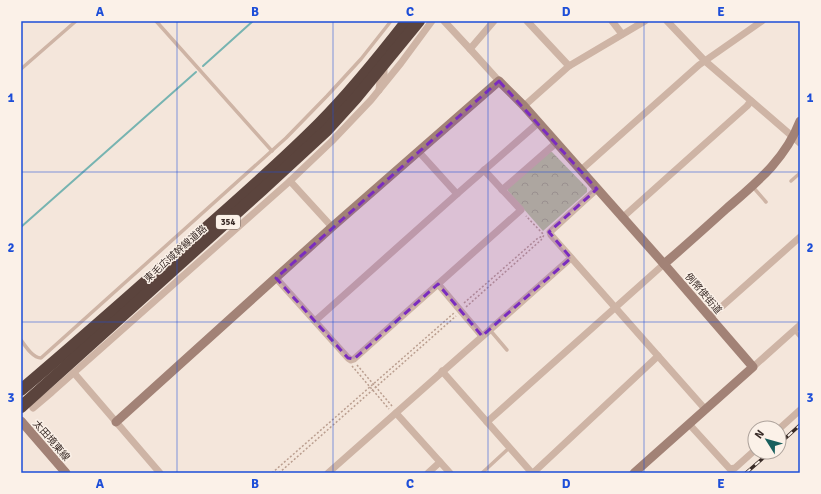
<svg xmlns="http://www.w3.org/2000/svg" width="821" height="494" font-family="Signika,'Noto Sans JP',sans-serif">
	<style>
		.park { fill: url(#park-crowns) }
		.lines { fill: none; stroke-linecap: round; stroke-linejoin: round }
		.stream { stroke: #77b4b1; stroke-width: 2 }
		.path { stroke: #ba9e8f; stroke-width: 1.5; stroke-dasharray: 2 2; stroke-linecap: butt }
		.lane { stroke: #ceb4a5; stroke-width: 3.5 }
		.street { stroke: #ceb4a5; stroke-width: 7 }
		.secondary { stroke: #a28276; stroke-width: 9 }
		.highway { stroke: #5b443d; stroke-width: 12 }
		.rail-casing { stroke: #392b27; stroke-width: 3.5 }
		.rail { stroke: #fbf1e8; stroke-width: 2; stroke-dasharray: 6; stroke-linecap: butt }
		.marked { fill: #7b2cbf; fill-opacity: 0.2; stroke: #7b2cbf; stroke-width: 3; stroke-dasharray: 8 5; stroke-linejoin: round }
		.grid { fill: none; stroke: #1d4ed8; stroke-width: 1; stroke-opacity: 0.55 }
		.labels { text-anchor: middle; stroke-width: 3; stroke-linejoin: round; paint-order: stroke }
		.shield { fill: #fbf1e8; stroke: #736661; stroke-width: 1 }
		.shield-label { font-size: 9px; font-weight: bold; fill: #392b27 }
		.street-label { font-size: 10px; fill: #392b27; stroke: #fbf1e8 }
		.neatline { fill: none; stroke: #1d4ed8; stroke-width: 1.5 }
		.grid-label { font-size: 13px; text-anchor: middle; font-weight: bold; fill: #1d4ed8 }
	</style>
	<defs>
		<pattern id="park-crowns" width="20" height="18" patternUnits="userSpaceOnUse"><rect width="20" height="18" fill="#bac599"/><path d="M2 6a3 3 0 1 1 6 0M12 15a3 3 0 1 1 6 0" fill="none" stroke="#a1a984"/></pattern>
	</defs>
	<rect width="100%" height="100%" fill="#f4e6db"/>
	<!-- park -->
	<polygon class="park" points="550,152 552,152 587,188 587,192 543,231 508,191 508,188"/>
	<g class="lines">
		<!-- stream -->
		<g class="stream">
			<polyline points="203,66 253,21"/>
			<polyline points="21,227 196,72"/>
		</g>
		<!-- path -->
		<g class="path">
			<polyline points="464,303 538,238 543,236"/>
			<polyline points="466,307 541,240 544,235 526,216"/>
			<polyline points="357,365 392,406"/>
			<polyline points="352,366 389,409"/>
			<polyline points="272,473 454,313"/>
			<polyline points="279,473 456,316"/>
		</g>
		<!-- lane -->
		<g class="lane">
			<polyline points="156,21 272,151"/>
			<polyline points="21,69 76,21"/>
			<polyline points="791,181 800,173"/>
			<polyline points="753,187 766,202"/>
			<polyline points="490,330 507,350"/>
			<polyline points="794,330 800,337"/>
			<path d="M21 340C26 347 33 358 41 358L286 138 327 96 361 59 391 21"/>
			<polyline points="482,473 509,448"/>
		</g>
		<!-- street -->
		<g class="street">
			<polyline points="444,21 470,49 499,81"/>
			<polyline points="527,21 569,66"/>
			<polyline points="612,21 622,34"/>
			<polyline points="667,21 705,61 800,143"/>
			<polyline points="470,49 494,21"/>
			<polyline points="379,90 380,81 384,76 384,65"/>
			<polyline points="524,106 569,66 645,21"/>
			<polyline points="419,152 457,194"/>
			<polyline points="581,170 699,65 762,21"/>
			<polyline points="290,181 332,227"/>
			<polyline points="597,189 550,232 551,235 705,409"/>
			<polyline points="502,190 556,143"/>
			<polyline points="622,218 747,106 751,101"/>
			<polyline points="276,278 348,358 351,360 354,359 521,210 484,170"/>
			<polyline points="438,284 482,336"/>
			<polyline points="710,317 800,237"/>
			<polyline points="315,321 457,194 538,123"/>
			<polyline points="753,367 800,325"/>
			<polyline points="442,371 532,473"/>
			<polyline points="74,373 160,473"/>
			<polyline points="33,408 52,392 290,181 332,141 371,100 401,63 432,21"/>
			<polyline points="396,413 450,473"/>
			<polyline points="487,422 664,264"/>
			<polyline points="689,424 730,469 735,468 755,450"/>
			<polyline points="779,429 800,410"/>
			<polyline points="328,473 571,258"/>
			<polyline points="428,473 440,462"/>
			<polyline points="533,473 658,356"/>
		</g>
		<!-- secondary -->
		<g class="secondary">
			<path d="M664 264C685 246 705 228 726 209 756 183 785 160 800 121"/>
			<polyline points="21,421 66,473"/>
			<polyline points="116,422 332,227 499,81 524,106 664,264 753,367 634,473"/>
		</g>
		<!-- highway -->
		<g class="highway">
			<path d="M21 390C81 339 140 287 198 235 239 199 280 163 319 124 351 92 379 57 407 21"/>
			<polyline points="21,407 262,190 327,130 356,98 419,21"/>
		</g>
		<defs>
			<g id="rail">
				<polyline points="779,444 800,425"/>
				<polyline points="746,473 770,452"/>
			</g>
		</defs>
		<!-- rail casing -->
		<use href="#rail" class="rail-casing"/>
		<!-- rail -->
		<use href="#rail" class="rail"/>
	</g>
	<!-- marked area -->
	<path class="marked" d="M499 81 597 189 549 232 571 258 482 336 438 284 354 359 348 358 276 278Z"/>
	<!-- grid -->
	<path class="grid" d="M177 21V473M333 21V473M488 21V473M644 21V473M21 172H800M21 322H800"/>
	<g class="labels">
		<!-- shield labels -->
		<rect class="shield" x="216" y="215" width="24" height="14" rx="3"/>
		<g class="shield-label">
			<text x="228" y="225">354</text>
		</g>
		<!-- street labels -->
		<g class="street-label">
			<text transform="translate(175 253) rotate(-42)" y="4">東毛広域幹線道路</text>
			<text transform="translate(704 293) rotate(49)" y="4">例幣使街道</text>
			<text transform="translate(52 440) rotate(49)" y="4">太田境東線</text>
		</g>
	</g>
	<!-- border -->
	<rect width="821" height="494" fill="none" stroke="#fbf1e8" stroke-width="44"/>
	<!-- north arrow -->
	<g transform="translate(767 440) rotate(307)"><circle r="19" fill="#fbf1e8" stroke="#ada29b"/>
	<path d="M0-3L7 15L0 10L-7 15Z" fill="#185f5d"/>
	<text y="-6" font-size="11" font-weight="bold" text-anchor="middle" fill="#392b27">N</text>
	</g>
	<rect x="22" y="22" width="777" height="450" class="neatline"/>
	<g class="grid-label">
		<text x="100" y="16">A</text>
		<text x="255" y="16">B</text>
		<text x="410" y="16">C</text>
		<text x="566" y="16">D</text>
		<text x="721" y="16">E</text>
		<text x="11" y="102">1</text>
		<text x="810" y="102">1</text>
		<text x="11" y="252">2</text>
		<text x="810" y="252">2</text>
		<text x="11" y="402">3</text>
		<text x="810" y="402">3</text>
		<text x="100" y="488">A</text>
		<text x="255" y="488">B</text>
		<text x="410" y="488">C</text>
		<text x="566" y="488">D</text>
		<text x="721" y="488">E</text>
	</g>
</svg>
